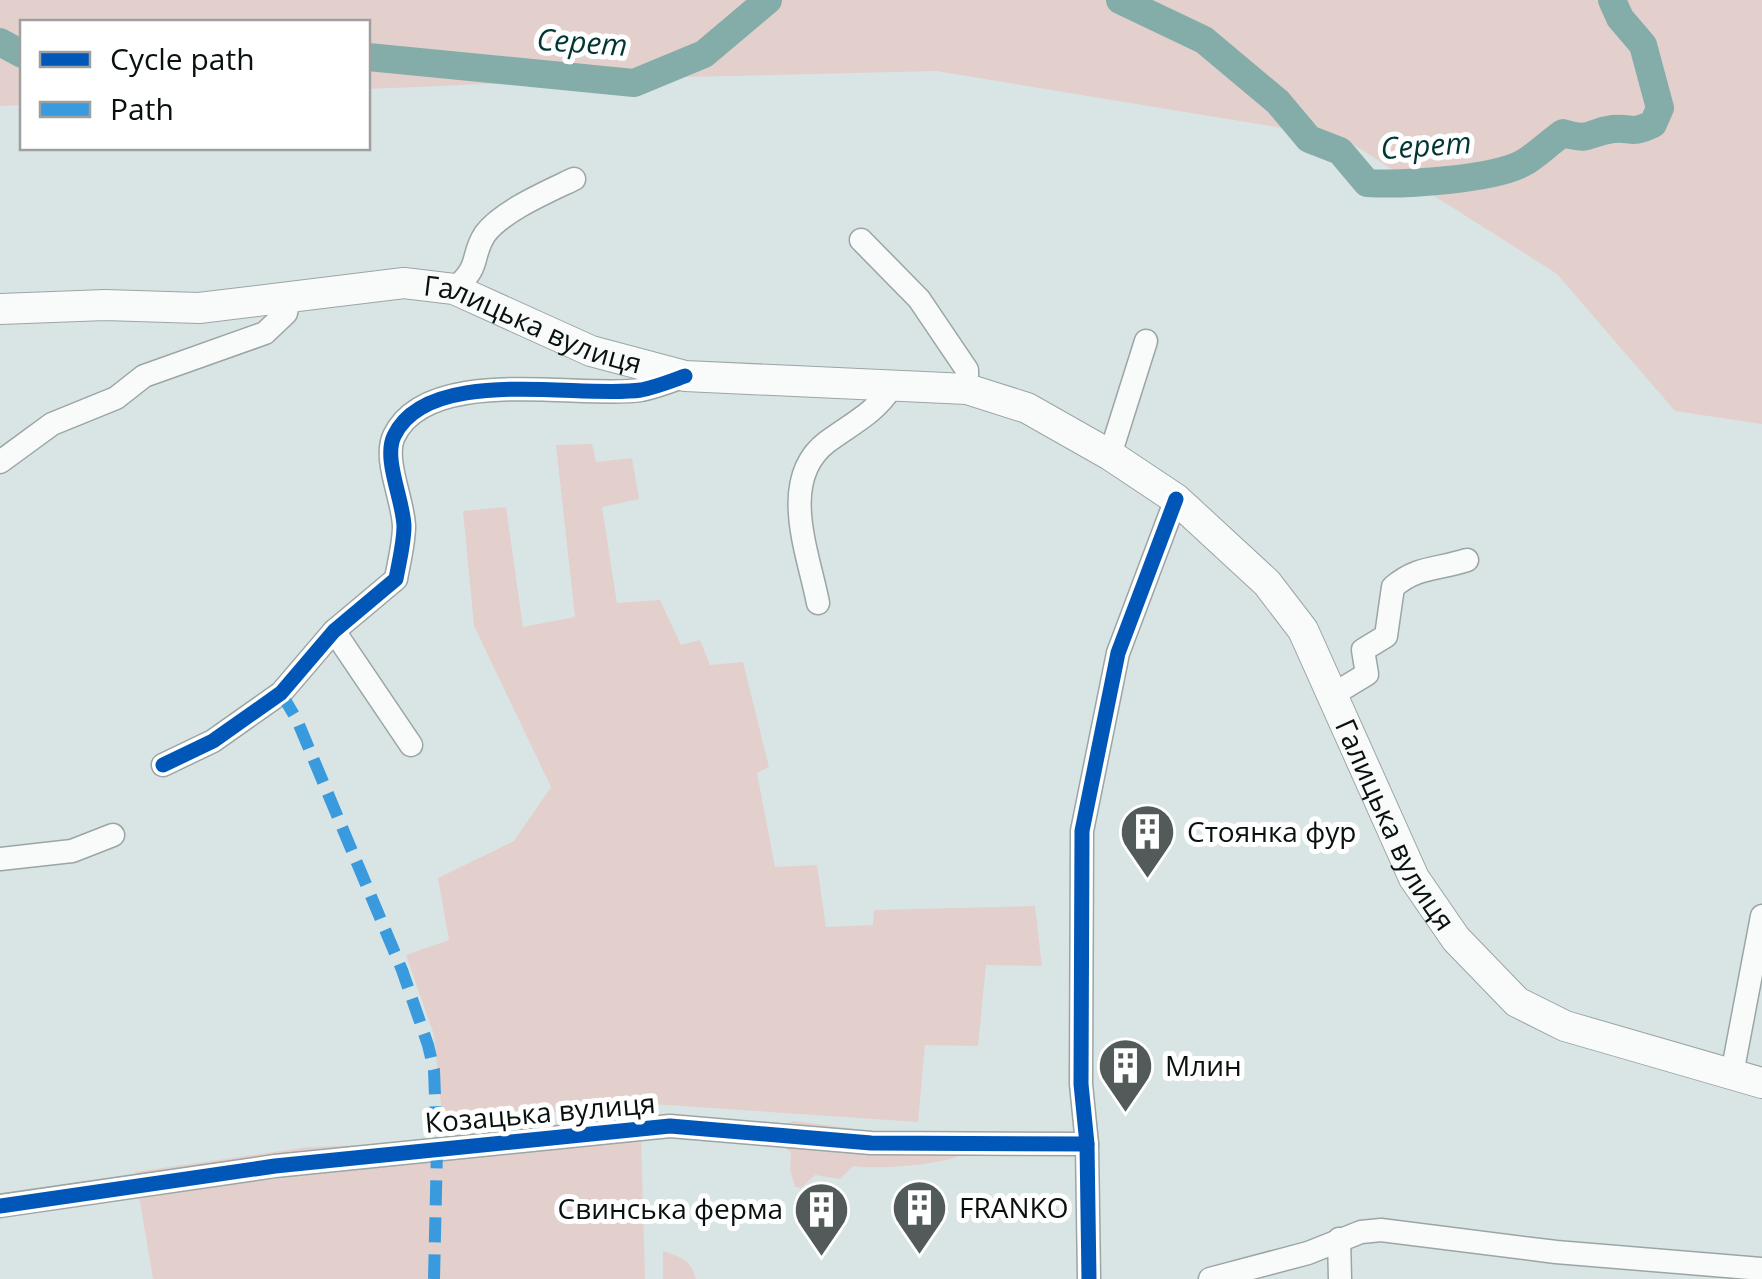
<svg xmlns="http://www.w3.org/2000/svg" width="1762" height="1279" font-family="'Open Sans',sans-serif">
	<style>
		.green { fill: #e3d0cc }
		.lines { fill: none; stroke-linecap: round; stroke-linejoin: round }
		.river { stroke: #84ada9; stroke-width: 28 }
		.minor-casing { stroke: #9ba5a4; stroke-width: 25 }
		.major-casing { stroke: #9ba5a4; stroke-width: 32 }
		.minor { stroke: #f9fbfb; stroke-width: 22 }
		.major { stroke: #f9fbfb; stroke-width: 30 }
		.quiet { stroke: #3a9ade; stroke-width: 12; stroke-dasharray: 25 12; stroke-linecap: butt }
		.cycleway-casing { stroke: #fff; stroke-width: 21 }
		.cycleway { stroke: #0057b8; stroke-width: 15 }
		.labels { text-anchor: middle; stroke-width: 10; stroke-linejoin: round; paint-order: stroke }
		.street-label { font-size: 28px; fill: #091110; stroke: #fff }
		.poi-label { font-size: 28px; fill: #091110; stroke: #fff; text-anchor: start }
		.water-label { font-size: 30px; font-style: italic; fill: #003735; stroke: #fff }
	</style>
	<rect width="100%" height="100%" fill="#d9e5e4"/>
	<!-- green -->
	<g class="green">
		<polygon points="0,0 1762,0 1762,424 1675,411 1557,274 1343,138 936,71 605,79 368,89 368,22 22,22 22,105 0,106"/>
		<polygon points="592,444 596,462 632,458 639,499 602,507 617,603 660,600 681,645 700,640 710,665 743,662 769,767 757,773 775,867 817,865 826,927 873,925 874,910 1035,906 1042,966 986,965 978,1046 925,1045 918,1122 638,1103 443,1125 434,1035 406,955 449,940 438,878 514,841 551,787 474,626 463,511 506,507 523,627 575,617 556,445"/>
		<path d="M794 1121 903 1135 967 1151C952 1165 875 1170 853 1166L840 1179 815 1175 801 1188 795 1187 790 1170 791 1153 779 1140 778 1127Z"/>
		<polygon points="641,1135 645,1279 153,1279 135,1172 308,1147"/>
		<path d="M663 1251C681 1257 691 1260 696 1279H663Z"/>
	</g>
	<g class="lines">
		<!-- river -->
		<g class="river">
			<path d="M1120 0 1204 40 1278 102 1309 139 1340 151 1367 183C1403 185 1494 180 1525 162 1538 154 1550 142 1563 133 1592 142 1588 132 1613 129 1633 127 1629 135 1653 124L1660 108 1643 45 1620 18 1612 0"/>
			<polyline points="0,42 22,54"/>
			<polyline points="368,57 634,83 704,54 768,0"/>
		</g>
		<defs>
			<g id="minor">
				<polyline points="861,240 919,299 967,370 967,389"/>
				<path d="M454 289C482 266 470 257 485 234 502 211 549 191 574 179"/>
				<polyline points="1110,455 1146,341"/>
				<polyline points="0,462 52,424 116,398 144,376 265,333 286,313 289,298"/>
				<path d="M818 603C809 555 777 480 827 442 851 424 874 414 891 388"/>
				<polyline points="334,631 411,745"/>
				<path d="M1334 694 1367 674 1363 650 1386 636 1393 587C1418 566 1436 570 1467 560"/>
				<path d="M163 765 213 741 281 693 334 631 396 579C399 562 404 543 404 526 403 499 383 459 394 436 428 364 580 399 641 390 656 387 671 381 685 376"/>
				<polyline points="0,859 72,851 113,835"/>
				<polyline points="1732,1074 1762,916"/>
				<polyline points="0,1206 275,1166 670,1126 871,1143 1087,1144"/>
				<polyline points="1339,1239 1340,1279"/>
				<polyline points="1089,1279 1087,1144 1081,1084 1082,831 1118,653 1176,499"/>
				<polyline points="1210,1279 1308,1253 1361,1232 1381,1230 1556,1252 1762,1269"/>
			</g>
			<g id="major">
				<path id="s1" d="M0 309 105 305 199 308 404 283 454 289 591 351 685 376 967 389 1027 408 1110 455 1176 499 1267 583 1303 630 1414 878 1456 939 1517 1002 1565 1026 1762 1083"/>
			</g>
		</defs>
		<!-- minor casing -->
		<use href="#minor" class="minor-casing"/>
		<!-- major casing -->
		<use href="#major" class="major-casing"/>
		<!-- minor -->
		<use href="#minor" class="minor"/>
		<!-- major -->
		<use href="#major" class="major"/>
		<!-- quiet -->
		<polyline class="quiet" points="281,693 297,720 402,970 428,1045 434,1070 437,1148 434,1279"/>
		<defs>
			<g id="cycleway">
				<path d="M163 765 213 741 281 693 334 631 396 579C399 562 404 543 404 526 403 499 383 459 394 436 428 364 580 399 641 390 656 387 671 381 685 376"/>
				<polyline points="0,1206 275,1166 670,1126 871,1143 1087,1144"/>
				<polyline points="1089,1279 1087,1144 1081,1084 1082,831 1118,653 1176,499"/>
			</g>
		</defs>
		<!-- cycleway casing -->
		<use href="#cycleway" class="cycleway-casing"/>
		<!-- cycleway -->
		<use href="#cycleway" class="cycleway"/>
	</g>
	<!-- icons -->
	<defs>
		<symbol id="building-pin" viewBox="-11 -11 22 30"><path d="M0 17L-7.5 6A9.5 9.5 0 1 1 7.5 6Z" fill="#525b5a" stroke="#fff"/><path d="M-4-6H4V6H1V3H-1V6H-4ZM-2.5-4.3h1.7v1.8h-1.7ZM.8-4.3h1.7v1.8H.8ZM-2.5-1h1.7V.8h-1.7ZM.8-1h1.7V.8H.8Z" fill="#fff"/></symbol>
	</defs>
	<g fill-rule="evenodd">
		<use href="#building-pin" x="1116" y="800" width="63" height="86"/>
		<use href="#building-pin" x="1094" y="1034" width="63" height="86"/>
		<use href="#building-pin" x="888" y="1176" width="63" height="86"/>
		<use href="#building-pin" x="790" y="1178" width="63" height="86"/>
	</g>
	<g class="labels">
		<!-- street labels -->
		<g class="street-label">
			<text dy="10" stroke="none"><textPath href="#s1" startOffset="542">Галицька вулиця</textPath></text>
			<text dy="10" stroke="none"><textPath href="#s1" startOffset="1622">Галицька вулиця</textPath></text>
			<text transform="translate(540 1113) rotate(-5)" y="10">Козацька вулиця</text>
		</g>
		<!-- poi labels -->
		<g class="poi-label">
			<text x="1187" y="842">Стоянка фур</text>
			<text x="1165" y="1076">Млин</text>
			<text x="959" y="1218">FRANKO</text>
			<text x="783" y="1219" text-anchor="end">Свинська ферма</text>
		</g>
		<!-- water labels -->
		<g class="water-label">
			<text transform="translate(582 43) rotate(4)" y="10">Серет</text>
			<text transform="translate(1426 146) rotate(-4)" y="10">Серет</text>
		</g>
	</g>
	<!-- legend -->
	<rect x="20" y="20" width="350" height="130" fill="#ffffff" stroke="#9da09f" stroke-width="2.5"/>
	<rect x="40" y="52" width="50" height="15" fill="#0057b8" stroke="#9da09f" stroke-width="2.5"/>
	<text x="110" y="70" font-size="30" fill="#091110">Cycle path</text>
	<rect x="40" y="102" width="50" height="15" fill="#3a9ade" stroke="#9da09f" stroke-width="2.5"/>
	<text x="110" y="120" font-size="30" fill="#091110">Path</text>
</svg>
